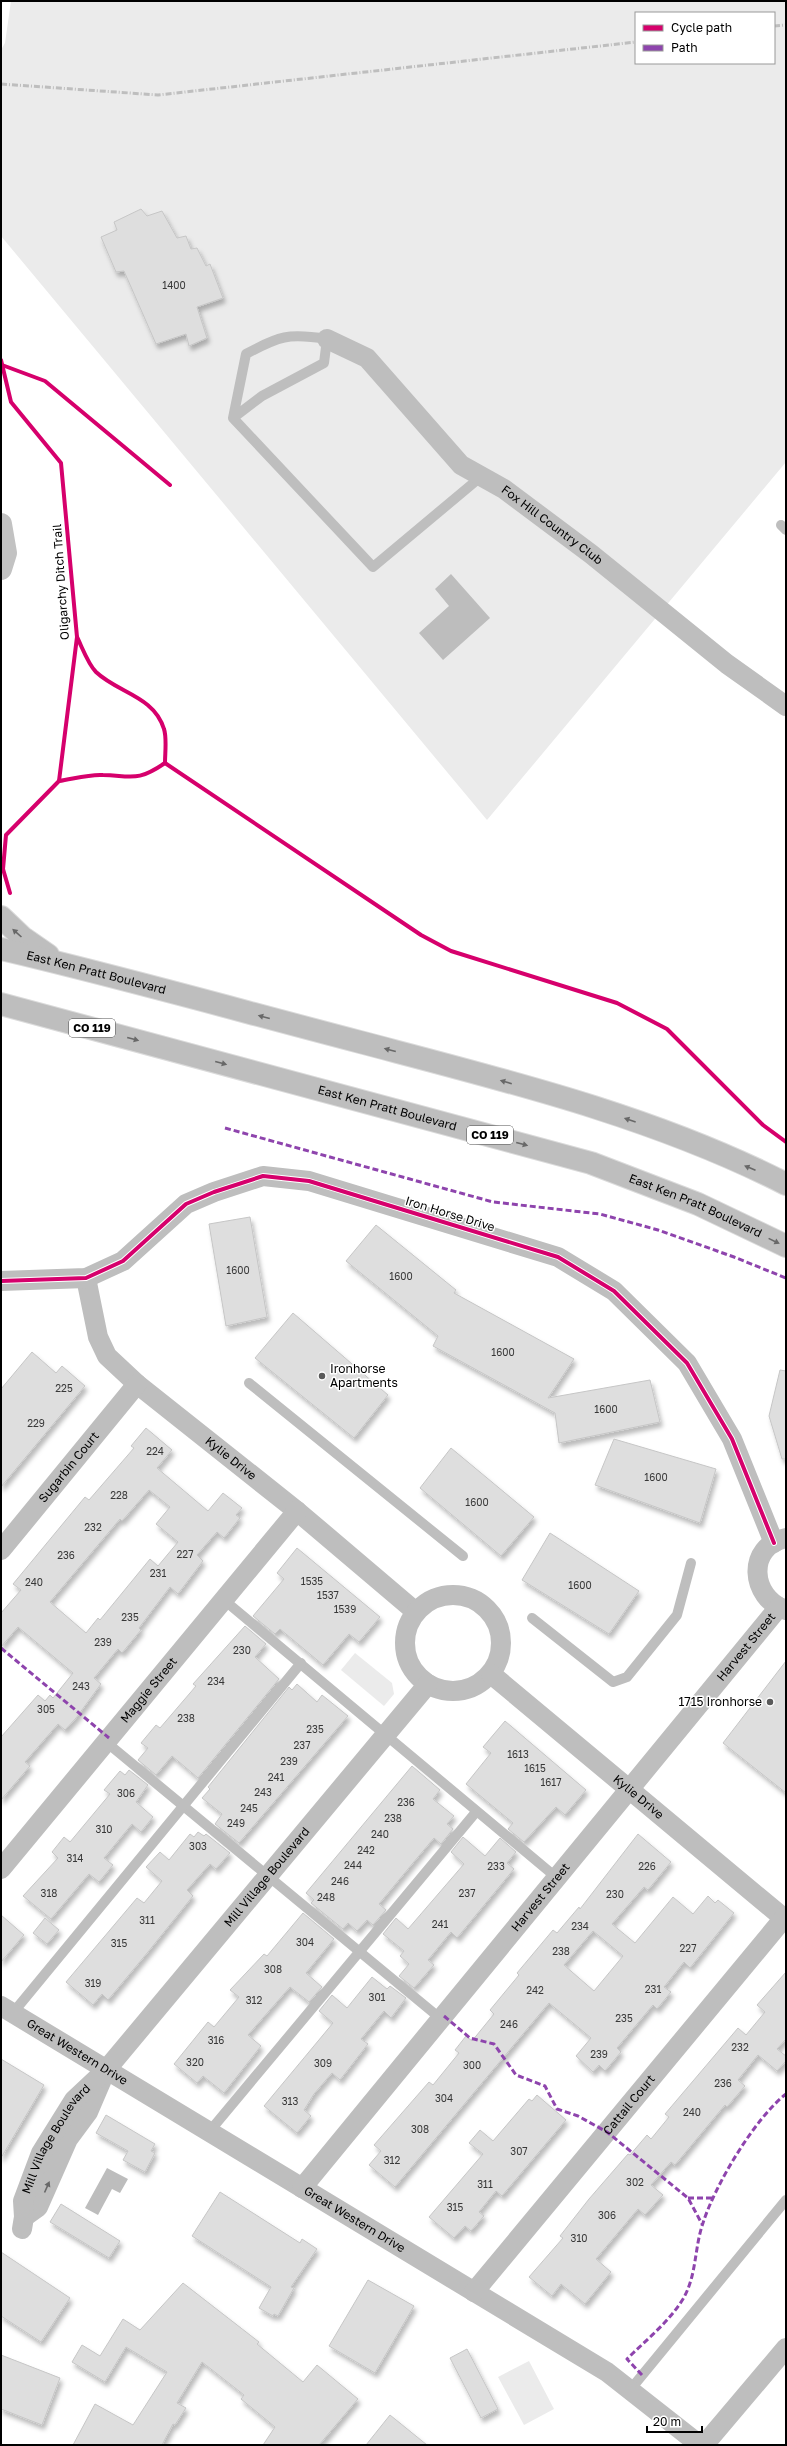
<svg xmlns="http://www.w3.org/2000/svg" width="787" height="2446" font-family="'Golos Text',sans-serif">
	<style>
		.green { fill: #ebebeb; fill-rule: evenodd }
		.water { fill: #bdbdbd }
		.building { fill: #dedede; stroke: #c6c6c6; fill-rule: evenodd; filter: url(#shadow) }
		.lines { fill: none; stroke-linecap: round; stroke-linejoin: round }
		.trunk-casing { stroke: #dbdbdb; stroke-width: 24 }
		.service { stroke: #bebebe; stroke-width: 10 }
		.minor { stroke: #bebebe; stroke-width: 20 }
		.secondary { stroke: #c2c2c2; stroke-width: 22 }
		.trunk { stroke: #bebebe; stroke-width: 22 }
		.rail { stroke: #bebebe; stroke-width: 3; stroke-dasharray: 6 2 1 2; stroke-linecap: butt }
		.quiet { stroke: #8e44ad; stroke-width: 3; stroke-dasharray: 6 3; stroke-linecap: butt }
		.cycleway-casing { stroke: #fff; stroke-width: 6 }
		.cycleway { stroke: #d6006c; stroke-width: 4 }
		.oneway { fill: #686868 }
		.poi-dot { fill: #595959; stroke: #fff; stroke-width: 1.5 }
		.labels { text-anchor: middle; stroke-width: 3; stroke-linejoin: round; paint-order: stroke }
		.number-label { font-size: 10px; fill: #383838 }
		.shield { fill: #fff; stroke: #4c4c4c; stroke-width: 1 }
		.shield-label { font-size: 11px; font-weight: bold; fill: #000 }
		.street-label { font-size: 12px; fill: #000; stroke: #fff }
		.poi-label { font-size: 12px; fill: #000; stroke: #fff; text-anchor: start }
	</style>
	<defs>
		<filter id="shadow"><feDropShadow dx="2.5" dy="4.5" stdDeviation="2" flood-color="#0004"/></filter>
	</defs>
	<rect width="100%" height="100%" fill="#fff"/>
	<!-- green -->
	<g class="green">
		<path d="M11 1H786V462L487 820 1 236V50L5 43ZM636 13H774V63H636Z"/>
		<polygon points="355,1653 392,1683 394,1694 384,1706 341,1670"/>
		<polygon points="529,2361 554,2409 524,2425 498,2377"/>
	</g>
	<!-- water -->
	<g class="water">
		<polygon points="451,574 490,618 443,660 419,633 449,606 435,589"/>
		<polygon points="107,2168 128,2179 120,2193 112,2189 98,2215 85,2208"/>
	</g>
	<!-- building -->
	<g class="building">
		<polygon points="141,209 147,216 162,211 177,238 186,236 191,249 197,248 206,266 210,264 223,298 197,307 207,338 189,346 186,334 156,344 124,271 116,272 101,237 117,230 114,222"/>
		<polygon points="250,1217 267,1317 226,1326 209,1224"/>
		<polygon points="376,1225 456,1290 454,1293 574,1359 548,1398 650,1380 660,1422 559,1443 555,1413 433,1346 438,1336 346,1261"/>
		<polygon points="293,1313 388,1395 354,1438 255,1358"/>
		<polygon points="32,1352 56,1373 62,1366 85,1386 1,1487 1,1389"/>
		<polygon points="780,1370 786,1371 786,1459 782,1459 769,1416"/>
		<path d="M146 1428 172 1450 157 1468 208 1511 223 1493 242 1508 236 1515 240 1518 224 1538 217 1532 197 1555 203 1561 178 1594 170 1587 139 1628 141 1630 122 1653 118 1649 94 1678 101 1684 76 1718 65 1730 58 1724 25 1762 30 1766 1 1800V1737L38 1695 45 1701 50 1695 53 1698 73 1673 18 1627 1 1647V1613L21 1590 13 1584 85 1497 89 1500 134 1448 131 1446ZM149 1490 170 1507 156 1524 178 1542 158 1566 150 1559 100 1620 98 1618 86 1633 50 1602 120 1519 122 1521Z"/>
		<polygon points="614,1439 716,1469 700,1523 595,1485"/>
		<polygon points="451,1448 534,1517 501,1556 420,1488"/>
		<polygon points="550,1533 639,1591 609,1634 522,1580"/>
		<polygon points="297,1548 380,1617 359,1642 349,1634 323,1665 280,1629 275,1634 253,1616 284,1579 277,1573"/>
		<polygon points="245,1626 266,1644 255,1657 279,1679 198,1778 172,1756 156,1775 138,1760 148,1748 141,1743 156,1725 160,1728 196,1686 193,1684"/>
		<polygon points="786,1661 786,1793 723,1743"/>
		<polygon points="297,1684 317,1702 322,1695 348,1716 239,1843 215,1824 222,1814 202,1798 210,1789 208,1787 289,1687 292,1690"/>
		<polygon points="505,1721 586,1790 565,1815 556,1807 524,1842 508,1829 513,1823 466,1784 491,1753 483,1747"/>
		<polygon points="412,1766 440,1790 433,1799 454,1816 447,1824 453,1829 441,1844 434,1838 413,1863 379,1904 386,1910 373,1925 367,1920 357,1931 348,1923 343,1929 311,1903 314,1900 306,1893"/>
		<polygon points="129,1770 148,1785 136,1802 153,1817 141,1832 132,1824 104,1858 113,1865 99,1882 89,1874 51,1919 23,1896 58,1858 52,1852 64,1837 70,1842 110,1794 104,1790 120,1771 125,1775"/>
		<polygon points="198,1832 204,1836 206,1834 230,1853 216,1869 210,1864 187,1890 193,1896 148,1952 108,2000 102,1994 93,2005 66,1982 137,1898 144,1903 162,1881 146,1867 160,1852 169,1860 190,1834 194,1837"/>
		<path d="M638 1834 671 1862 648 1890 644 1887 612 1924 635 1943 673 1897 693 1914 708 1896 715 1903 718 1900 734 1913 690 1968 684 1962 664 1987 671 1992 657 2009 653 2005 617 2048 621 2052 605 2071 599 2065 593 2072 576 2056 591 2038 549 2003 395 2187 369 2165 381 2151 374 2145 429 2082 433 2085 459 2053 455 2050 466 2036 472 2041 494 2014 490 2010 519 1975 517 1973 553 1930 557 1933 579 1907 580 1909ZM593 1931 623 1956 594 1991 564 1965Z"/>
		<polygon points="463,1837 485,1856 500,1838 516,1852 507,1863 514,1869 457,1938 451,1932 428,1960 434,1965 414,1988 399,1976 409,1964 400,1956 404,1951 383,1934 396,1918 408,1929 464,1864 451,1852"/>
		<polygon points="303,1913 334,1939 306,1973 322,1987 309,2002 290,1987 248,2035 261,2046 224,2093 203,2076 197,2083 174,2064 208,2022 214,2027 239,1997 230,1990 264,1954 267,1956"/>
		<polygon points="1,1915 24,1935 1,1962"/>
		<polygon points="45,1918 59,1930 47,1944 33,1933"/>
		<polygon points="786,1972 786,2039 777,2049 786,2056 786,2061 777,2071 758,2055 738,2080 745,2086 727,2107 725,2105 675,2165 671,2162 651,2185 663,2195 645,2215 638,2209 596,2259 611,2272 585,2304 561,2284 552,2296 529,2277 563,2238 560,2236 589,2199 628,2154 630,2155 647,2135 651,2139 669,2117 665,2114 738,2028 746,2035 765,2012 757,2005"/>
		<polygon points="372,1977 387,1989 390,1986 406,1998 391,2018 384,2011 361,2039 368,2044 340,2080 332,2073 314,2094 304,2110 311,2116 297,2133 264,2106 333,2023 319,2011 332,1995 347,2008"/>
		<polygon points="1,2059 44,2085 1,2158"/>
		<polygon points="537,2095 566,2120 502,2196 496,2191 479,2212 484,2216 471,2231 465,2226 454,2238 429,2217 483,2154 469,2143 480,2130 493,2141 529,2099 532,2101"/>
		<polygon points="106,2115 155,2144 151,2151 155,2153 145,2172 123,2160 128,2151 96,2133"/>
		<polygon points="220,2192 300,2243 302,2239 317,2249 291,2287 294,2288 278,2316 274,2314 273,2316 259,2308 271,2287 192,2236"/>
		<polygon points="61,2204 120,2241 109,2258 50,2222"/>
		<polygon points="1,2252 70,2298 41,2342 1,2316"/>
		<polygon points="368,2280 414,2306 375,2373 329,2346"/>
		<polygon points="183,2283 259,2342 257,2344 303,2382 317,2365 358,2399 319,2445 263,2445 275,2427 241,2399 244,2395 202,2362 177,2403 186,2408 175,2425 173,2424 162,2445 73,2445 95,2404 133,2425 167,2372 126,2347 105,2382 72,2362 82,2345 100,2356 123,2319 140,2330"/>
		<polygon points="467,2349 498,2409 481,2418 450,2358"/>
		<polygon points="1,2355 60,2378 42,2425 1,2409"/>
		<polygon points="390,2415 427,2445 366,2445"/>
	</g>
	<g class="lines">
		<defs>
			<g id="trunk">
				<polyline points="1,917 22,937 48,955"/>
				<path id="s10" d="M1 949C121 977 241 1011 360 1042 504 1080 653 1116 786 1184"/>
				<path id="s11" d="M1 1004 591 1163 698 1204 786 1246"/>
			</g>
		</defs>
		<!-- trunk casing -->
		<use href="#trunk" class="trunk-casing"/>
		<!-- service -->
		<g class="service">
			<path d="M233 418 246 354C279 336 288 333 327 339L324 363 262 396 233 418 373 567 483 475"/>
			<polyline points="781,525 786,530"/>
			<polyline points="249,1383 463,1556"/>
			<polyline points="224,1600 557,1878"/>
			<polyline points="532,1618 613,1682 627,1677 677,1615 691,1563"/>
			<polyline points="106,1742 441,2019"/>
			<polyline points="12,2014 301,1663"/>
			<polyline points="209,2132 476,1812"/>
			<polyline points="630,2390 786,2200"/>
		</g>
		<!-- minor -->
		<g class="minor">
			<path id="s1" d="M327 339 367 358 461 465 504 489 591 554 727 664 786 706"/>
			<path id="s2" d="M86 1278 98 1337 107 1356 137 1384 297 1511 416 1612"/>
			<polyline points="1,1281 86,1278 123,1261 186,1204 214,1192 263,1176 309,1181 558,1257 614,1291 687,1363 732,1439 774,1543"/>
			<path d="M786 1538C746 1546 750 1598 786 1610"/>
			<path id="s3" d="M1 1550 137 1384"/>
			<circle cx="453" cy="1643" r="48"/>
			<path id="s4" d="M491 1674 786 1920"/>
			<path id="s5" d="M1 1869 297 1511"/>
			<path id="s6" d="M1 2006 607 2372 700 2445"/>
			<path id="s7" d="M302 2188 779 1607"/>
			<polyline points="24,2217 38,2207 68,2139 88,2112 103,2077"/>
			<path id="s8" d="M22 2229 24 2217 23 2201 41 2153 74 2100 106 2070 428 1684"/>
			<path id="s9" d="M474 2292 784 1918"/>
			<polyline points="704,2445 786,2348"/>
		</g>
		<!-- secondary -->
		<polyline class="secondary" points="1,524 6,553 1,569"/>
		<!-- trunk -->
		<use href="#trunk" class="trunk"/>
		<!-- rail -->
		<g class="rail">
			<polyline points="774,26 786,25"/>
			<polyline points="1,84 158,95 636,42"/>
		</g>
		<!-- quiet -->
		<g class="quiet">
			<polyline points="225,1128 493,1202 600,1214 658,1230 734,1257 786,1278"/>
			<polyline points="1,1648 109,1738"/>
			<polyline points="444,2016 470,2038 494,2044 516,2075 545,2086 557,2109 578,2116 607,2132 688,2198 702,2224"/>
			<polyline points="688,2198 714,2198"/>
			<path d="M642 2375 627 2359C646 2340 669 2322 683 2299 697 2275 694 2249 703 2223 715 2185 755 2118 786 2094"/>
		</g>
		<defs>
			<g id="cycleway">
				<polyline points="1,360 11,402 61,463 77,637 59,781 6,835 3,869 10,893"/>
				<polyline points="2,365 45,381 170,485"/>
				<path d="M77 637C82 647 88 664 96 672 118 693 154 696 164 729 167 738 165 753 165 763"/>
				<polyline points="165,763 421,935 451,951 617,1003 667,1029 763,1125 786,1142"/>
				<path d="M59 781C73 779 89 774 103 775 133 776 137 782 165 763"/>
				<polyline points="1,1281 86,1278 123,1261 186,1204 214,1192 263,1176 309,1181 558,1257 614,1291 687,1363 732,1439 774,1543"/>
			</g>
		</defs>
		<!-- cycleway casing -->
		<use href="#cycleway" class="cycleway-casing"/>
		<!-- cycleway -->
		<use href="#cycleway" class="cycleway"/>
	</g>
	<!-- one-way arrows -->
	<defs><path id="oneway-solid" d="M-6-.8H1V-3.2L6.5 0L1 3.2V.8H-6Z"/></defs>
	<g class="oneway">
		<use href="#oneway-solid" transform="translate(17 933) rotate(-138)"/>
		<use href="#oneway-solid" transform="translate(264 1017) rotate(-165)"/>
		<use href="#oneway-solid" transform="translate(133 1039) rotate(15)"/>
		<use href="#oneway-solid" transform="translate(390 1050) rotate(-165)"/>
		<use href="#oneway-solid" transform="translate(221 1063) rotate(15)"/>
		<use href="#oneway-solid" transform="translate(506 1082) rotate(-164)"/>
		<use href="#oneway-solid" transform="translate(630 1120) rotate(-161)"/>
		<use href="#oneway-solid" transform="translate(522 1144) rotate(15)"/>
		<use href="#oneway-solid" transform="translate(750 1168) rotate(-157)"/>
		<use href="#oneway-solid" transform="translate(774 1241) rotate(26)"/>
		<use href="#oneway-solid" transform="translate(47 2187) rotate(-66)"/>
	</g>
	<!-- markers -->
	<g class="poi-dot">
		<circle cx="322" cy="1376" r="4"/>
		<circle cx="770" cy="1702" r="4"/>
	</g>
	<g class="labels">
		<!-- number labels -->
		<g class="number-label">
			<text x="174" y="289">1400</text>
			<text x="238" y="1274">1600</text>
			<text x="401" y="1280">1600</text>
			<text x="503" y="1356">1600</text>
			<text x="64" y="1392">225</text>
			<text x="606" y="1413">1600</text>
			<text x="36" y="1427">229</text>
			<text x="155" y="1455">224</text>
			<text x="656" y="1481">1600</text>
			<text x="119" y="1499">228</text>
			<text x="477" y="1506">1600</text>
			<text x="93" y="1531">232</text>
			<text x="185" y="1558">227</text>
			<text x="66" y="1559">236</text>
			<text x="158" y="1577">231</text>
			<text x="312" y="1585">1535</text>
			<text x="34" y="1586">240</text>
			<text x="580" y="1589">1600</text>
			<text x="328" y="1599">1537</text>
			<text x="345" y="1613">1539</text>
			<text x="130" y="1621">235</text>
			<text x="103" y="1646">239</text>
			<text x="242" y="1654">230</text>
			<text x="216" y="1685">234</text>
			<text x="81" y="1690">243</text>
			<text x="46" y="1713">305</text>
			<text x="186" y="1722">238</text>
			<text x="315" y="1733">235</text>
			<text x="302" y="1749">237</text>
			<text x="518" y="1758">1613</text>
			<text x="289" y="1765">239</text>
			<text x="535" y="1772">1615</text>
			<text x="276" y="1781">241</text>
			<text x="551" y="1786">1617</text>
			<text x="263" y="1796">243</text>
			<text x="126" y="1797">306</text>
			<text x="406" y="1806">236</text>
			<text x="249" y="1812">245</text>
			<text x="393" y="1822">238</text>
			<text x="236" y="1827">249</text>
			<text x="104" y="1833">310</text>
			<text x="380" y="1838">240</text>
			<text x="198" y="1850">303</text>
			<text x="366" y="1854">242</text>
			<text x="75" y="1862">314</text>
			<text x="353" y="1869">244</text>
			<text x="496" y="1870">233</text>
			<text x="647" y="1870">226</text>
			<text x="340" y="1885">246</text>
			<text x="49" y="1897">318</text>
			<text x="467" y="1897">237</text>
			<text x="615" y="1898">230</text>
			<text x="326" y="1901">248</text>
			<text x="147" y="1924">311</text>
			<text x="440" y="1928">241</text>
			<text x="580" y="1930">234</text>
			<text x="305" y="1946">304</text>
			<text x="119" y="1947">315</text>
			<text x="688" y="1952">227</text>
			<text x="561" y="1955">238</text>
			<text x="273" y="1973">308</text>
			<text x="93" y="1987">319</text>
			<text x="653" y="1993">231</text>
			<text x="535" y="1994">242</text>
			<text x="377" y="2001">301</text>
			<text x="254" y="2004">312</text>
			<text x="624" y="2022">235</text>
			<text x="509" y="2028">246</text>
			<text x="216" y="2044">316</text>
			<text x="740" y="2051">232</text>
			<text x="599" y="2058">239</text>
			<text x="195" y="2066">320</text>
			<text x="323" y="2067">309</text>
			<text x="472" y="2069">300</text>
			<text x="723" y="2087">236</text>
			<text x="444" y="2102">304</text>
			<text x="290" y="2105">313</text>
			<text x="692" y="2116">240</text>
			<text x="420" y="2133">308</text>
			<text x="519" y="2155">307</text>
			<text x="392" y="2164">312</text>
			<text x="635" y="2186">302</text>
			<text x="485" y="2188">311</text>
			<text x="455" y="2211">315</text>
			<text x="607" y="2219">306</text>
			<text x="579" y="2242">310</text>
		</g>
		<!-- shield labels -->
		<g class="shield">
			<rect x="69" y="1019" width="46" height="18" rx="3"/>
			<rect x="467" y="1126" width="46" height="18" rx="3"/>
		</g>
		<g class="shield-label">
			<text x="92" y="1032">CO 119</text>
			<text x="490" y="1139">CO 119</text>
		</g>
		<!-- street labels -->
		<g class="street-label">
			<text dy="4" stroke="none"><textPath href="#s1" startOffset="296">Fox Hill Country Club</textPath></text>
			<text transform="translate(61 582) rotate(-94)" y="4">Oligarchy Ditch Trail</text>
			<text dy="4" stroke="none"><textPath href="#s10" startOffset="98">East Ken Pratt Boulevard</textPath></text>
			<text dy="4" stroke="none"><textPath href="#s11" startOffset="400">East Ken Pratt Boulevard</textPath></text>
			<text dy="4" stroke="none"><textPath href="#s11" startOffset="724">East Ken Pratt Boulevard</textPath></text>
			<text transform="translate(450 1214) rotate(17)" y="4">Iron Horse Drive</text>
			<text dy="4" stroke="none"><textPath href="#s2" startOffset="242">Kylie Drive</textPath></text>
			<text dy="4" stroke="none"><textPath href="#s3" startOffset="107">Sugarbin Court</textPath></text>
			<text dy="4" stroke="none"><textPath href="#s7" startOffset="700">Harvest Street</textPath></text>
			<text dy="4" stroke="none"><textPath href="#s5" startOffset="232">Maggie Street</textPath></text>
			<text dy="4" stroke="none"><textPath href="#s4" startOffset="192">Kylie Drive</textPath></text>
			<text dy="4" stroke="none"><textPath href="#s8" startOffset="437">Mill Village Boulevard</textPath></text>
			<text dy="4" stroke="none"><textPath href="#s7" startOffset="376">Harvest Street</textPath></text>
			<text dy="4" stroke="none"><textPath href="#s6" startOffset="89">Great Western Drive</textPath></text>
			<text dy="4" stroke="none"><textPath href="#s9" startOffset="243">Cattail Court</textPath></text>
			<text dy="4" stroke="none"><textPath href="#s8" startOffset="99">Mill Village Boulevard</textPath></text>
			<text dy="4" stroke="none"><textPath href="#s6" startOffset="413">Great Western Drive</textPath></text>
		</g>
		<!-- poi labels -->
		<g class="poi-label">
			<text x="330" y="1373">Ironhorse<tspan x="330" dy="14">Apartments</tspan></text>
			<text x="762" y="1706" text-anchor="end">1715 Ironhorse</text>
		</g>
	</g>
	<!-- border -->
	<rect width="787" height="2446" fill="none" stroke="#000000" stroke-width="4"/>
	<!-- legend -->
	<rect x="635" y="12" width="140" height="52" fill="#ffffff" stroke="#999999"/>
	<rect x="643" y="25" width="20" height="6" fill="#d6006c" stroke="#999999"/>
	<text x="671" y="32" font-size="12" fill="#000000">Cycle path</text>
	<rect x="643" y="45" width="20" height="6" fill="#8e44ad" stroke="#999999"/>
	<text x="671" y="52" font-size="12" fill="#000000">Path</text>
	<!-- scale -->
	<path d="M647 2426v6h55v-6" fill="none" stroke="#000000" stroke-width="2"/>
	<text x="653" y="2426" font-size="12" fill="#000000" stroke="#ffffff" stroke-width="3" paint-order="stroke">20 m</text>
</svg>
